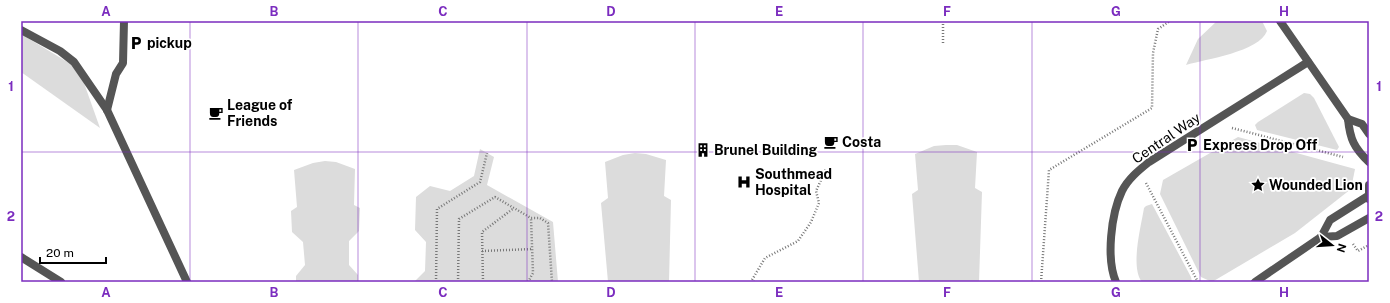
<svg xmlns="http://www.w3.org/2000/svg" width="1390" height="303" font-family="'Public Sans',sans-serif">
	<style>
		.green { fill: #dcdcdc }
		.lines { fill: none; stroke-linecap: round; stroke-linejoin: round }
		.path { stroke: #777; stroke-width: 2.5; stroke-dasharray: 1 2; stroke-linecap: butt }
		.service { stroke: #555; stroke-width: 8 }
		.minor { stroke: #555; stroke-width: 8 }
		.grid { fill: none; stroke: #7b2cbf; stroke-width: 1; stroke-opacity: 0.55 }
		.labels { text-anchor: middle; stroke-width: 3.5; stroke-linejoin: round; paint-order: stroke }
		.poi-label { font-size: 14px; font-weight: bold; fill: #000; stroke: #fff; text-anchor: start }
		.street-label { font-size: 14px; fill: #000; stroke: #fff }
		.neatline { fill: none; stroke: #7b2cbf; stroke-width: 1.5 }
		.grid-label { font-size: 13px; text-anchor: middle; font-weight: bold; fill: #7b2cbf }
	</style>
	<rect width="100%" height="100%" fill="#fff"/>
	<!-- green -->
	<g class="green">
		<path d="M1217 21H1262L1267 31C1259 52 1206 59 1186 65L1198 39Z"/>
		<polygon points="21,34 79,69 100,128 21,72"/>
		<polygon points="1304,93 1310,94 1314,98 1339,147 1337,150 1257,130 1255,125 1258,122"/>
		<polygon points="1238,137 1355,169 1351,189 1295,233 1212,282 1201,277 1160,194 1163,180"/>
		<polygon points="946,145 957,145 977,152 975,188 982,192 979,282 919,282 912,194 918,190 915,154 934,146"/>
		<polygon points="480,149 494,157 487,185 553,222 558,282 414,282 425,271 426,242 415,230 416,197 430,186 450,191 474,176"/>
		<polygon points="635,153 646,154 666,160 664,196 671,200 669,282 608,282 601,203 608,198 605,162 623,155"/>
		<polygon points="325,161 336,162 355,169 354,205 360,208 359,231 349,241 349,265 358,275 358,282 296,282 296,276 305,265 303,242 292,232 291,211 297,207 294,170 313,163"/>
		<path d="M1152 204 1191 277 1192 282H1142C1130 267 1141 227 1144 208L1146 206Z"/>
	</g>
	<g class="lines">
		<!-- path -->
		<g class="path">
			<polyline points="943,21 943,44"/>
			<polyline points="1232,128 1343,157"/>
			<polyline points="1146,183 1198,282"/>
			<polyline points="1353,244 1358,251 1369,245"/>
			<polyline points="482,251 532,249"/>
			<polyline points="436,282 437,209 480,182 487,153"/>
			<polyline points="458,282 459,219 495,197 531,218 540,218 548,223 552,282"/>
			<polyline points="483,282 482,232 514,208"/>
			<polyline points="528,282 533,273 531,218"/>
			<polyline points="754,282 752,280 765,258 798,241 811,222 819,203 816,191 826,169"/>
			<polyline points="1041,282 1049,170 1152,108 1153,53 1158,29 1170,21"/>
		</g>
		<!-- service -->
		<g class="service">
			<path d="M1280 21 1348 119C1350 139 1354 148 1369 162"/>
			<polyline points="21,30 60,51 74,62 107,110 187,282"/>
			<polyline points="107,110 116,74 123,63 124,21"/>
			<polyline points="1348,119 1362,124 1369,134"/>
			<polyline points="1369,185 1369,199"/>
			<polyline points="1321,237 1337,236 1369,218"/>
			<path d="M1116 282C1106 259 1111 214 1122 191 1128 179 1139 170 1149 162L1308 62"/>
			<polyline points="1255,282 1321,237 1330,220 1368,196"/>
		</g>
		<!-- minor -->
		<polyline class="minor" points="21,257 61,282"/>
	</g>
	<!-- grid -->
	<path class="grid" d="M190 21V282M358 21V282M527 21V282M695 21V282M863 21V282M1032 21V282M1200 21V282M21 152H1369"/>
	<!-- icons -->
	<defs>
		<symbol id="parking-bare" viewBox="-9 -9 18 18"><path d="M-3.5-5.5H1a3.5 3.5 0 0 1 0 7H-1V5.5H-3.5ZM-1-3.4V-.6H.8a1.4 1.4 0 0 0 0-2.8Z" fill="#000" stroke="#fff" stroke-width="2.5" paint-order="stroke"/></symbol>
		<symbol id="cafe-bare" viewBox="-9 -9 18 18"><path d="M-5.5-4.5H6V0H3Q3 3.5 0 3.5H-2.5Q-5.5 3.5-5.5 0ZM3-3.2v2h1.7v-2ZM-6 4.5H4V6H-6Z" fill="#000" stroke="#fff" stroke-width="2.5" paint-order="stroke"/></symbol>
		<symbol id="building-bare" viewBox="-9 -9 18 18"><path d="M-4-6H4V6H1V3H-1V6H-4ZM-2.5-4.3h1.7v1.8h-1.7ZM.8-4.3h1.7v1.8H.8ZM-2.5-1h1.7V.8h-1.7ZM.8-1h1.7V.8H.8Z" fill="#000" stroke="#fff" stroke-width="2.5" paint-order="stroke"/></symbol>
		<symbol id="hospital-bare" viewBox="-9 -9 18 18"><path d="M-5-5h3v3.5h4V-5h3V5h-3V1.5h-4V5h-3Z" fill="#000" stroke="#fff" stroke-width="2.5" paint-order="stroke"/></symbol>
		<symbol id="sight-bare" viewBox="-9 -9 18 18"><path d="M0-6L1.8-2.2L6-1.7L2.9 1.2L3.7 5.4L0 3.3L-3.7 5.4L-2.9 1.2L-6-1.7L-1.8-2.2Z" fill="#000" stroke="#fff" stroke-width="2.5" paint-order="stroke"/></symbol>
	</defs>
	<g fill-rule="evenodd">
		<use href="#parking-bare" x="126" y="33" width="20" height="20"/>
		<use href="#cafe-bare" x="206" y="103" width="20" height="20"/>
		<use href="#cafe-bare" x="821" y="132" width="20" height="20"/>
		<use href="#parking-bare" x="1182" y="135" width="20" height="20"/>
		<use href="#building-bare" x="693" y="140" width="20" height="20"/>
		<use href="#hospital-bare" x="734" y="172" width="20" height="20"/>
		<use href="#sight-bare" x="1248" y="175" width="20" height="20"/>
	</g>
	<g class="labels">
		<!-- poi labels -->
		<g class="poi-label">
			<text x="147" y="48">pickup</text>
			<text x="227" y="110">League of<tspan x="227" dy="16">Friends</tspan></text>
			<text x="842" y="147">Costa</text>
			<text x="1203" y="150">Express Drop Off</text>
			<text x="714" y="155">Brunel Building</text>
			<text x="755" y="179">Southmead<tspan x="755" dy="16">Hospital</tspan></text>
			<text x="1269" y="190">Wounded Lion</text>
		</g>
		<!-- street labels -->
		<g class="street-label">
			<text transform="translate(1166 138) rotate(-34)" y="5">Central Way</text>
		</g>
	</g>
	<!-- border -->
	<rect width="1390" height="303" fill="none" stroke="#ffffff" stroke-width="44"/>
	<!-- north arrow -->
	<g transform="translate(1332 245) rotate(107)" stroke="#ffffff" stroke-width="3" paint-order="stroke">
	<path d="M0-3L7 15L0 10L-7 15Z" fill="#000000"/>
	<text y="-6" font-size="11" font-weight="bold" text-anchor="middle" fill="#000000">N</text>
	</g>
	<!-- scale -->
	<path d="M40 257v6h66v-6" fill="none" stroke="#000000" stroke-width="2"/>
	<text x="46" y="257" font-size="12" fill="#000000" stroke="#ffffff" stroke-width="3" paint-order="stroke">20 m</text>
	<rect x="22" y="22" width="1346" height="259" class="neatline"/>
	<g class="grid-label">
		<text x="106" y="16">A</text>
		<text x="274" y="16">B</text>
		<text x="443" y="16">C</text>
		<text x="611" y="16">D</text>
		<text x="779" y="16">E</text>
		<text x="947" y="16">F</text>
		<text x="1116" y="16">G</text>
		<text x="1284" y="16">H</text>
		<text x="11" y="91">1</text>
		<text x="1379" y="91">1</text>
		<text x="11" y="221">2</text>
		<text x="1379" y="221">2</text>
		<text x="106" y="297">A</text>
		<text x="274" y="297">B</text>
		<text x="443" y="297">C</text>
		<text x="611" y="297">D</text>
		<text x="779" y="297">E</text>
		<text x="947" y="297">F</text>
		<text x="1116" y="297">G</text>
		<text x="1284" y="297">H</text>
	</g>
</svg>
